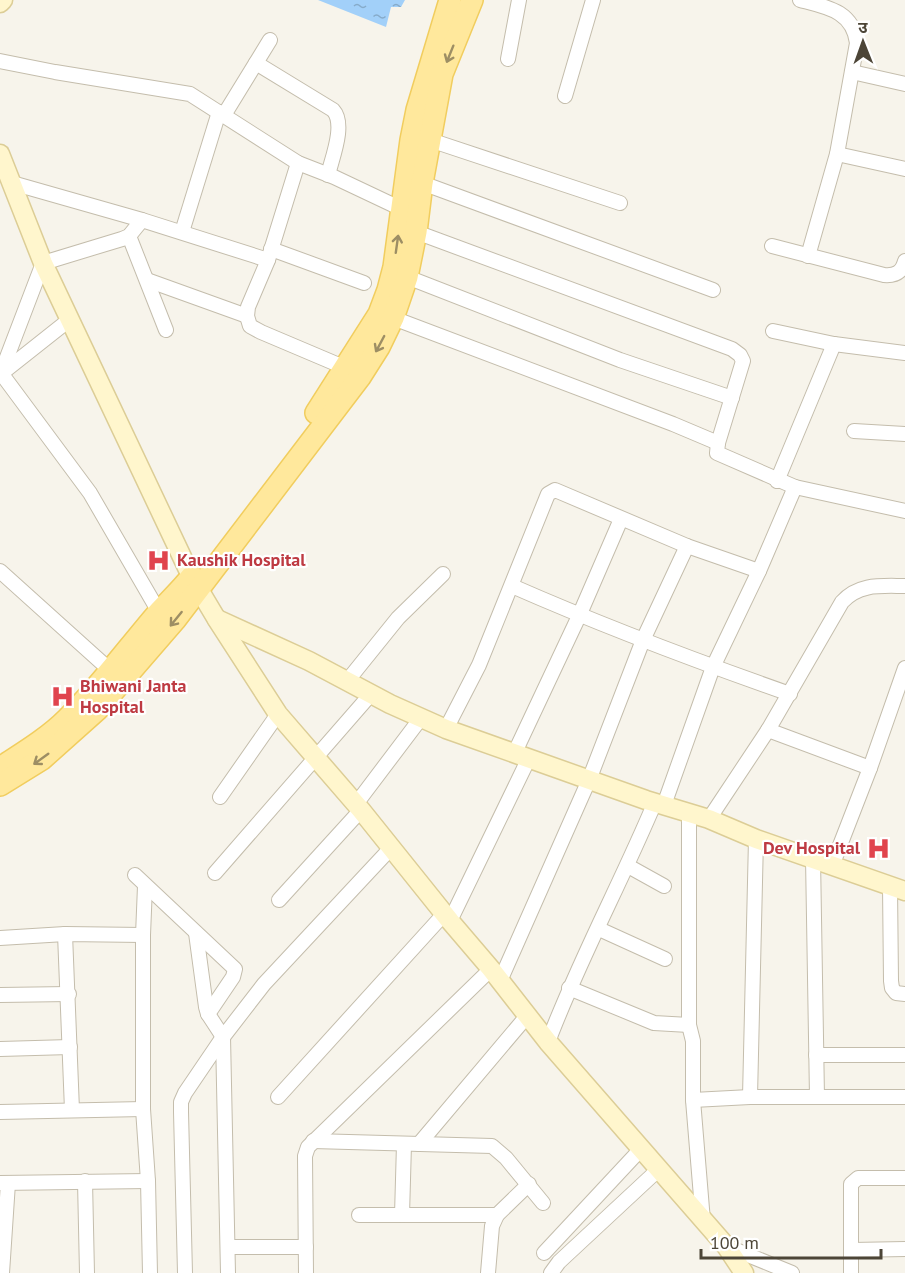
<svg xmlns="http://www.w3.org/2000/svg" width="905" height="1273" font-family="'PT Sans','Noto Sans Devanagari',sans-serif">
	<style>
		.water { fill: url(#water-ripples) }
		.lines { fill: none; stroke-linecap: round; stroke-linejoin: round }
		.street-casing { stroke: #c4bdac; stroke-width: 16 }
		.secondary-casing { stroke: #dccd96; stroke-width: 21 }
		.primary-casing { stroke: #f1cd5e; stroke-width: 24 }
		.street { stroke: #fff; stroke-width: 14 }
		.secondary { stroke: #fff6cd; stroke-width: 18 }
		.primary { stroke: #ffe89c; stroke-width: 21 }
		.oneway { stroke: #9d8e64 }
		.labels { text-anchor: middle; stroke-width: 4.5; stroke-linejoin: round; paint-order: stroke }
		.health-label { font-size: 18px; font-weight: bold; fill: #be3a42; stroke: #fff; text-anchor: start }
	</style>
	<defs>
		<pattern id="water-ripples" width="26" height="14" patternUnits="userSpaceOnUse" patternTransform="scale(1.5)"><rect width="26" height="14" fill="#a2d0f9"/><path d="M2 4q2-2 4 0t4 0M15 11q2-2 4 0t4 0" fill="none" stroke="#86abca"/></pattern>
	</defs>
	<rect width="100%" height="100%" fill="#f7f4eb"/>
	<!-- water -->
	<polygon class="water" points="318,0 405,0 401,7 391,7 386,27"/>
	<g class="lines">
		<defs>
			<g id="street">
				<path d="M800 0C827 7 853 11 857 43L837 154 808 256"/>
				<polyline points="508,59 519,0"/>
				<polyline points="0,61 55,72 190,94 298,163 334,177 408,212"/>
				<path d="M256 63 333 110C346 124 332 158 328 175"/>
				<polyline points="852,72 905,84"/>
				<polyline points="565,96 593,0"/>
				<polyline points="224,115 270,40"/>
				<polyline points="430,140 620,203"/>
				<polyline points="837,154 905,169"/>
				<polyline points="298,163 268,260 248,307 247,316 250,326 261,332 346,368"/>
				<polyline points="12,183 142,220 268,260"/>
				<polyline points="422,183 713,290"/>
				<polyline points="142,220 129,236 122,239 43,263 1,373 90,493 159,612"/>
				<polyline points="182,232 219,112"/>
				<polyline points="416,232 732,349 740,355 743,361 718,443 717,453 795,487 759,571 713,667 664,805"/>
				<polyline points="129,236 166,330"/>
				<path d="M772 246 884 275C896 276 902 272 905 261"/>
				<polyline points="271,249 364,283"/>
				<polyline points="407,277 620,360 732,398"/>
				<polyline points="147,280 247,316"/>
				<polyline points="393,318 673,424 718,443"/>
				<polyline points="773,331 834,344 905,353"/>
				<polyline points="2,373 69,320"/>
				<polyline points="854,431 905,434"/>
				<polyline points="777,481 834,344"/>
				<polyline points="795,487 905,511"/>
				<polyline points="0,571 111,671"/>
				<path d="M512 586C603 626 696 661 790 694"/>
				<polyline points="348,680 398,618 443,574"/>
				<polyline points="446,729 479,665 548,494 555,490 687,546 759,571"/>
				<polyline points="768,730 870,768"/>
				<polyline points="515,752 579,616 621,519"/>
				<polyline points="220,797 278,714"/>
				<polyline points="356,804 421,718"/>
				<polyline points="689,812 689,1025 693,1041 693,1100 703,1221"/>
				<path d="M709 819 768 730 842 602C859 583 882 586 905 586"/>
				<polyline points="813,858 817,1097"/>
				<polyline points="628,866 664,886"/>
				<polyline points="832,866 870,768 905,668"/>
				<polyline points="215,873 371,694"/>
				<polyline points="135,875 235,969 233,977 208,1014"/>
				<polyline points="145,886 143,935 143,1109 148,1181 150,1273"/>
				<polyline points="890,886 891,981 892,988 896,993 905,994"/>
				<polyline points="279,900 361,810"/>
				<polyline points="450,921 529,758"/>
				<polyline points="599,929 665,959"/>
				<polyline points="196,933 206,1007 208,1014 223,1037 228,1273"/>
				<polyline points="65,934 72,1110"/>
				<polyline points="0,938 65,934 143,935"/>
				<polyline points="500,981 589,780 643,640 687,546"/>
				<polyline points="569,988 654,1023 689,1025"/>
				<polyline points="0,995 69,994"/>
				<path d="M548 1042C579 960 621 883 655 802"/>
				<polyline points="0,1049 70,1047"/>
				<polyline points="816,1055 905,1055"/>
				<polyline points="278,1097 444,914"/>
				<polyline points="750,1097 756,839"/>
				<polyline points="693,1100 750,1097 905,1097"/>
				<polyline points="0,1112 143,1109"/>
				<polyline points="313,1141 492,1146 506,1158 543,1203"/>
				<polyline points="419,1144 527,1016"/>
				<polyline points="85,1181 87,1273"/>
				<polyline points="0,1183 148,1181"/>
				<polyline points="359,1215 497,1215"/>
				<polyline points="402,1215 404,1144"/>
				<polyline points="726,1246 792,1273"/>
				<polyline points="228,1247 306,1247"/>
				<polyline points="852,1250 905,1249"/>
				<polyline points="544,1253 641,1149"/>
				<polyline points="2,1273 8,1183"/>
				<polyline points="185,1273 181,1112 181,1102 185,1093 223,1037 264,984 391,848"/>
				<polyline points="306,1273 305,1156 308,1147 491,969"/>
				<polyline points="488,1273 492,1226 497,1215 529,1184"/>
				<polyline points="551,1273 559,1262 659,1169"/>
				<polyline points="851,1273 851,1184 858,1178 905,1178"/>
			</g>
			<g id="secondary">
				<polyline points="0,3 3,0"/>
				<polyline points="0,154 43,263 191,576 216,618 278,714 361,810 450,921 491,969 548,1042 726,1246 744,1273"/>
				<polyline points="217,619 309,661 390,704 446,729 646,800 709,819 756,839 905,891"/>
			</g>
			<g id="primary">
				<polyline points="316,413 379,314 388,290 394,267 411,140 417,110 450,0"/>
				<path d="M0 768C23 753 48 738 67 719 100 686 127 649 157 614 169 601 181 590 192 576"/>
				<polyline points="0,785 42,759 98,709 175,620 360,377 379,347 393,318 407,277 416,232 422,183 442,74 472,0"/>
			</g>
		</defs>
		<!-- street casing -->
		<use href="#street" class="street-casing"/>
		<!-- secondary casing -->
		<use href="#secondary" class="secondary-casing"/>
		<!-- primary casing -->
		<use href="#primary" class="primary-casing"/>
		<!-- street -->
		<use href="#street" class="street"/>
		<!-- secondary -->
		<use href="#secondary" class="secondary"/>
		<!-- primary -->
		<use href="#primary" class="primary"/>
	</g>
	<!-- one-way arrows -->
	<defs><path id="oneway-shaft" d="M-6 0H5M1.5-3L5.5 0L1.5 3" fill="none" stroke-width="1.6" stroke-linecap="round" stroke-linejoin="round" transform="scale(1.5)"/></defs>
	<g class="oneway">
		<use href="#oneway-shaft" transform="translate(450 54) rotate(112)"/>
		<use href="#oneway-shaft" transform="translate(397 244) rotate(-82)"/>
		<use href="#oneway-shaft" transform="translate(380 344) rotate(118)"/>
		<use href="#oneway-shaft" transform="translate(176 619) rotate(129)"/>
		<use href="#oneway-shaft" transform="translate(41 759) rotate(144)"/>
	</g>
	<!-- icons -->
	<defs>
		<symbol id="hospital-bare" viewBox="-9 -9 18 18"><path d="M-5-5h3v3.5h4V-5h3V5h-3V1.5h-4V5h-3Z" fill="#e0444e" stroke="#fff" stroke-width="2.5" paint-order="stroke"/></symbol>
	</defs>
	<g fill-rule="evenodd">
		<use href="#hospital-bare" x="142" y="544" width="33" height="33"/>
		<use href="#hospital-bare" x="46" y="680" width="33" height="33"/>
		<use href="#hospital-bare" x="862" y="832" width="33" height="33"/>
	</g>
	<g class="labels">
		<!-- health labels -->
		<g class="health-label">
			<text x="177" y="566">Kaushik Hospital</text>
			<text x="80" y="692">Bhiwani Janta<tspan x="80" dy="21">Hospital</tspan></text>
			<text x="860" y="854" text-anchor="end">Dev Hospital</text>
		</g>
	</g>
	<!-- north arrow -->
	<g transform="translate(863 42) rotate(359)" stroke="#ffffff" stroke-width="4.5" paint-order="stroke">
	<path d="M0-4.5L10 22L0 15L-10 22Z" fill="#4c4537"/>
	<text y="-9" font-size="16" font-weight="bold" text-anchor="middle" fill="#4c4537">उ</text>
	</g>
	<!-- scale -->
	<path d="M701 1249v9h180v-9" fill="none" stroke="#4c4537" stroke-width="3"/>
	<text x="710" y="1249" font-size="18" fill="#4c4537" stroke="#ffffff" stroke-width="4.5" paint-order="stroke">100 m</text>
</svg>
